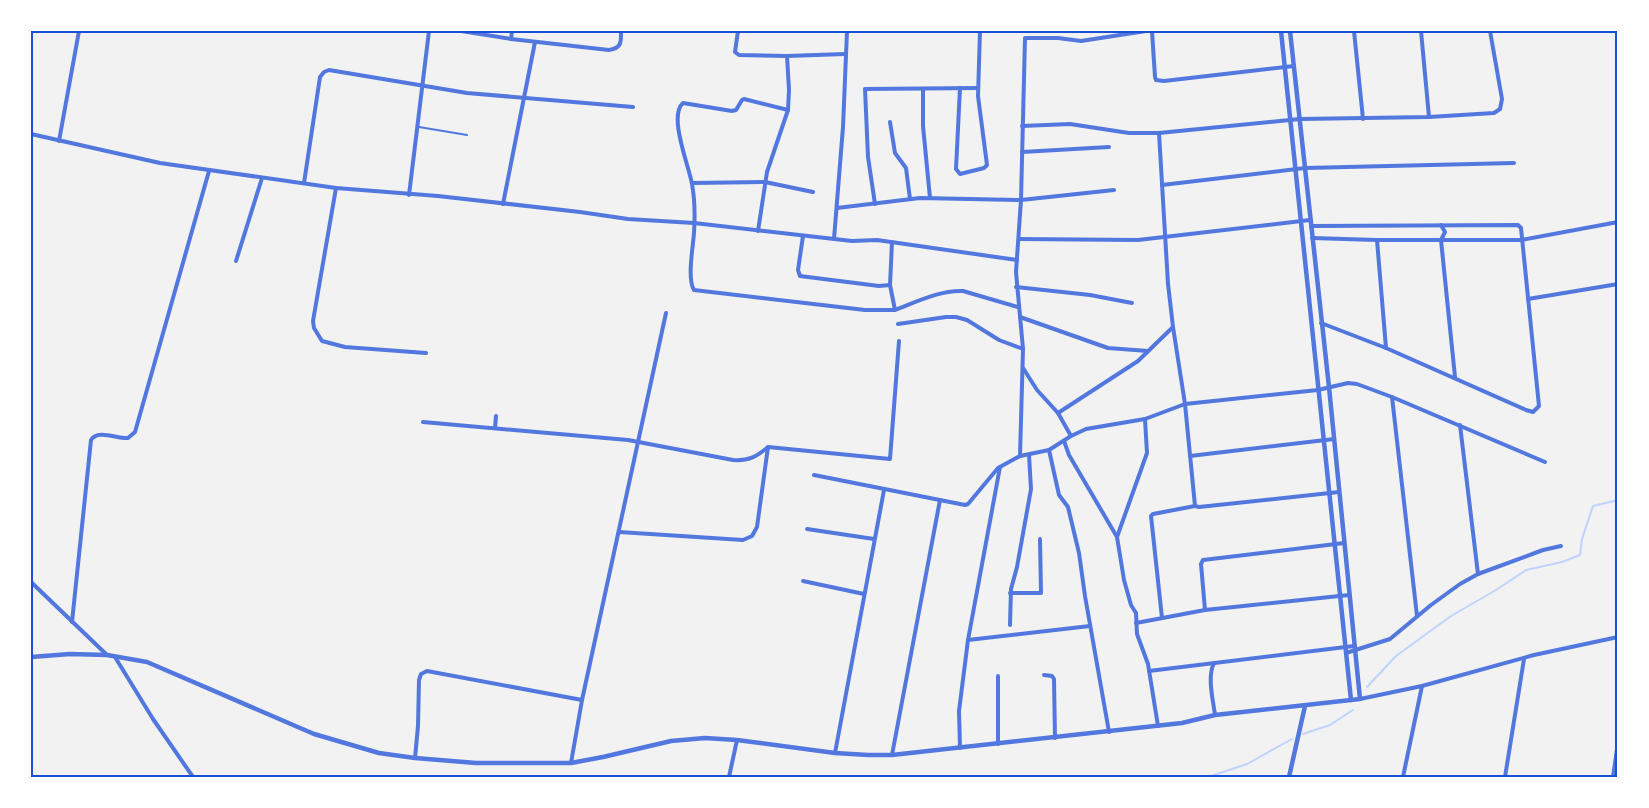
<svg xmlns="http://www.w3.org/2000/svg" width="1649" height="808" font-family="'Roboto Serif',serif">
	<style>
		.lines { fill: none; stroke-linecap: round; stroke-linejoin: round }
		.stream { stroke: #bfd3fe; stroke-width: 2 }
		.service { stroke: #5277de; stroke-width: 2 }
		.minor { stroke: #5277de; stroke-width: 4 }
		.tertiary { stroke: #5277de; stroke-width: 4.5 }
		.neatline { fill: none; stroke: #1d4ed8; stroke-width: 2 }
	</style>
	<rect width="100%" height="100%" fill="#f2f2f2"/>
	<g class="lines">
		<!-- stream -->
		<g class="stream">
			<polyline points="1367,687 1396,656 1451,616 1496,590 1526,570 1562,562 1580,555 1582,539 1593,506 1618,500"/>
			<polyline points="1303,734 1330,725 1353,710"/>
			<polyline points="1208,777 1247,764 1292,739"/>
		</g>
		<!-- service -->
		<polyline class="service" points="419,127 467,135"/>
		<!-- minor -->
		<g class="minor">
			<path d="M461 31 511 39 609 50C622 48 621 42 621 31"/>
			<polyline points="738,31 735,52 739,55 787,56 845,54"/>
			<polyline points="1152,31 1155,77 1156,80 1164,81 1294,66"/>
			<polyline points="1354,31 1363,119"/>
			<polyline points="1421,31 1429,117"/>
			<polyline points="511,39 512,31"/>
			<polyline points="960,88 956,169 960,174 984,168 987,165 978,96 980,31"/>
			<polyline points="923,89 923,126 930,198"/>
			<path d="M788 110 744 99 742 100 736 110 732 111 683 103C668 116 689 166 692 184 695 200 695 217 694 233 693 247 687 279 694 290L865 310H895C916 302 940 290 963 291L1018 307"/>
			<polyline points="890,122 895,153 906,168 910,199"/>
			<polyline points="1022,126 1070,124 1129,133 1159,133 1300,119 1429,117 1494,113 1500,109 1502,99 1490,31"/>
			<polyline points="1159,133 1168,284 1173,327 1185,404 1195,506 1199,507 1339,492"/>
			<polyline points="31,134 160,163 336,188 438,196 580,212 628,219 694,223 852,241 877,240 1017,260"/>
			<polyline points="59,141 79,31"/>
			<polyline points="1022,152 1109,147"/>
			<polyline points="304,183 320,77 324,72 329,70 467,93 633,107"/>
			<polyline points="692,183 765,182 813,192"/>
			<polyline points="1162,185 1305,168 1514,163"/>
			<polyline points="336,188 313,321 314,328 322,341 345,347 426,353"/>
			<polyline points="409,195 429,31"/>
			<polyline points="503,204 535,42"/>
			<polyline points="875,204 868,157 865,89 978,88"/>
			<polyline points="837,208 920,198 1021,200 1114,190"/>
			<polyline points="1441,225 1445,232 1441,240 1455,377"/>
			<polyline points="1311,226 1518,225 1521,228 1539,406 1533,412 1526,410 1386,348 1321,323"/>
			<polyline points="758,231 767,172 788,110 789,90 787,56"/>
			<polyline points="803,236 798,270 800,276 879,286 890,285 892,242"/>
			<polyline points="1312,238 1377,240 1521,240 1618,222"/>
			<polyline points="834,239 843,127 847,31"/>
			<polyline points="1019,239 1138,240 1310,220"/>
			<polyline points="1377,240 1386,348"/>
			<polyline points="236,261 262,178"/>
			<polyline points="890,285 895,310"/>
			<polyline points="1016,287 1090,295 1132,303"/>
			<polyline points="1528,299 1618,284"/>
			<polyline points="1020,317 1108,348 1148,351"/>
			<polyline points="898,324 946,317 956,317 967,320 999,340 1023,349"/>
			<polyline points="1023,368 1037,390 1058,413 1071,436"/>
			<polyline points="1392,397 1417,616"/>
			<polyline points="1058,413 1138,361 1173,327"/>
			<path d="M423 422 628 440 733 460C749 461 756 457 768 447L890 459 899 341"/>
			<polyline points="1460,425 1478,574"/>
			<polyline points="495,428 496,416"/>
			<polyline points="1064,441 1069,455 1117,537 1124,580 1131,605 1136,613 1137,634 1148,664 1158,726"/>
			<polyline points="1049,450 1059,495 1068,507 1079,553 1085,596 1109,732"/>
			<polyline points="1020,456 1023,349 1016,272 1021,200 1025,38 1058,38 1081,41 1146,31"/>
			<polyline points="1190,456 1334,439"/>
			<polyline points="814,475 965,505 968,504 998,468 1020,456 1049,450 1071,436 1086,429 1145,419 1185,404 1318,390 1348,383 1357,384 1392,397 1545,462"/>
			<polyline points="807,529 874,539"/>
			<polyline points="619,532 743,540 752,536 757,527 768,447"/>
			<polyline points="1117,537 1147,453 1145,419"/>
			<polyline points="803,581 864,594"/>
			<polyline points="31,582 107,655"/>
			<polyline points="1010,593 1041,593 1040,539"/>
			<polyline points="1205,610 1201,564 1203,560 1344,543"/>
			<polyline points="1162,618 1151,516 1153,514 1195,506"/>
			<path d="M72 622 91 440C98 429 117 439 128 438L135 432 209 171"/>
			<polyline points="1136,623 1205,610 1349,595"/>
			<polyline points="1010,625 1011,589 1017,567 1031,489 1029,455"/>
			<polyline points="968,640 1090,626"/>
			<polyline points="1346,653 1390,639 1431,605 1460,584 1478,574 1543,550 1561,546"/>
			<polyline points="115,657 153,719 193,777"/>
			<path d="M1214 663C1207 676 1213 700 1215 715"/>
			<polyline points="1149,671 1354,646"/>
			<polyline points="1044,675 1052,676 1054,679 1055,738"/>
			<polyline points="1360,699 1422,686 1534,655 1618,637"/>
			<polyline points="998,744 998,676"/>
			<polyline points="960,748 959,711 968,640 1000,467"/>
			<polyline points="835,753 884,490"/>
			<polyline points="892,755 940,500"/>
			<polyline points="415,758 418,726 419,680 421,674 427,671 582,700"/>
			<polyline points="571,763 582,700 666,313"/>
			<polyline points="729,777 737,740"/>
			<polyline points="1403,777 1422,686"/>
			<polyline points="1505,777 1524,659"/>
			<polyline points="1613,777 1618,742"/>
		</g>
		<!-- tertiary -->
		<g class="tertiary">
			<polyline points="1281,31 1351,700"/>
			<polyline points="31,657 70,654 107,655 147,662 314,734 379,753 415,758 476,763 571,763 603,757 671,741 705,738 737,740 835,753 868,755 892,755 1182,723 1215,715 1360,699 1329,387 1290,31"/>
			<polyline points="1289,777 1305,706"/>
		</g>
	</g>
	<!-- border -->
	<rect width="1649" height="808" fill="none" stroke="#ffffff" stroke-width="65"/>
	<rect x="32" y="32" width="1584" height="744" class="neatline"/>
</svg>
